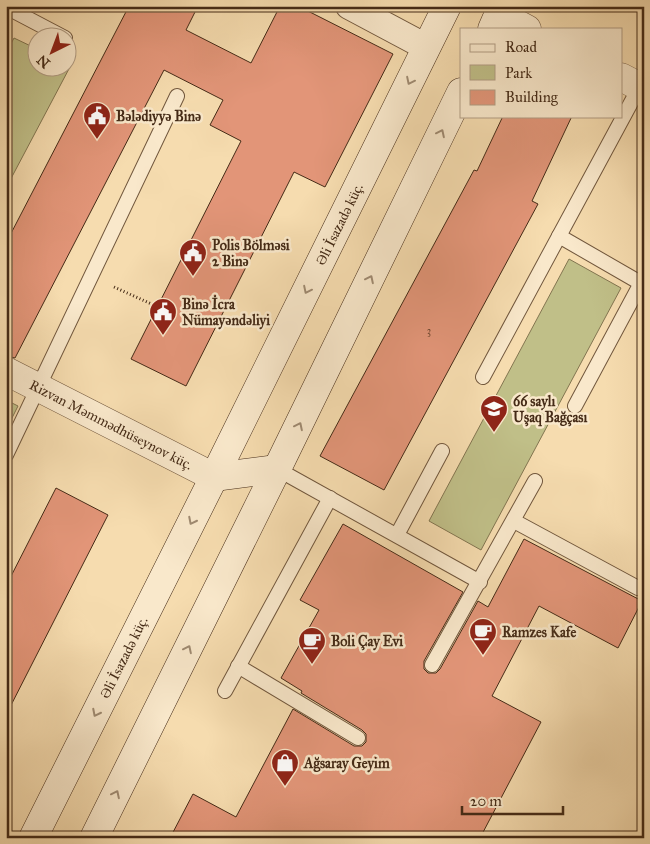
<svg xmlns="http://www.w3.org/2000/svg" width="650" height="844" font-family="'IM FELL Great Primer',serif">
	<style>
		.green { fill: #c0bf88; stroke: #827550 }
		.building { fill: #e29578; stroke: #452b17 }
		.lines { fill: none; stroke-linecap: round; stroke-linejoin: round }
		.service-casing { stroke: #71573d; stroke-width: 16 }
		.minor-casing { stroke: #71573d; stroke-width: 28 }
		.tertiary-casing { stroke: #71573d; stroke-width: 29 }
		.secondary-casing { stroke: #452b17; stroke-width: 29 }
		.path { stroke: #452b17; stroke-width: 3; stroke-dasharray: 1 2.5; stroke-linecap: butt }
		.service { stroke: #f9e8cb; stroke-width: 14 }
		.minor { stroke: #f9e8cb; stroke-width: 26 }
		.tertiary { stroke: #f9e8cb; stroke-width: 28 }
		.secondary { stroke: #f9e8cb; stroke-width: 28 }
		.oneway { stroke: #9f8a71 }
		.labels { text-anchor: middle; stroke-width: 5; stroke-linejoin: round; paint-order: stroke }
		.number-label { font-size: 11px; fill: #6c462f }
		.poi-label { font-size: 14px; font-weight: bold; fill: #452b17; stroke: #f9e8cb; text-anchor: start }
		.street-label { font-size: 14px; fill: #452b17; stroke: #f9e8cb }
	</style>
	<rect width="100%" height="100%" fill="#f6dcaf"/>
	<filter id="stains"><feTurbulence type="fractalNoise" baseFrequency=".004" numOctaves="4"/><feColorMatrix values="0 0 0 0 .2 0 0 0 0 .09 0 0 0 0 .02 0 0 0 .5 -.17"/></filter>
	<radialGradient id="worn" r=".72"><stop offset=".6" stop-color="#630" stop-opacity="0"/><stop offset="1" stop-color="#630" stop-opacity=".3"/></radialGradient>
	<!-- green -->
	<g class="green">
		<polygon points="14,38 37,49 38,68 68,68 68,63 71,65 6,188 6,53"/>
		<polygon points="569,259 621,288 481,550 429,521"/>
		<polygon points="6,400 18,406 6,430"/>
	</g>
	<!-- building -->
	<g class="building">
		<polygon points="129,6 198,6 186,30 251,63 280,6 298,6 393,54 325,187 294,172 186,386 131,359 241,141 210,125 223,100 164,70 15,358 6,356 6,243"/>
		<polygon points="503,116 572,116 532,201 538,204 384,490 320,456 474,170 477,171"/>
		<polygon points="56,488 108,515 6,715 6,586"/>
		<polygon points="343,524 463,592 424,661 424,669 428,673 436,673 440,669 478,601 488,607 524,539 642,601 618,648 539,606 492,696 541,722 480,838 170,838 193,794 236,817 293,709 354,746 362,746 366,742 366,734 362,730 301,693 302,691 281,678 319,610 300,600"/>
	</g>
	<g class="lines">
		<defs>
			<g id="service">
				<polyline points="6,7 65,38"/>
				<polyline points="559,236 644,285"/>
				<polyline points="483,377 640,86"/>
				<polyline points="575,406 641,283"/>
				<polyline points="6,455 177,96"/>
				<polyline points="277,469 480,582"/>
				<polyline points="514,521 638,588"/>
				<polyline points="397,535 442,451"/>
				<polyline points="432,665 535,481"/>
				<polyline points="238,666 358,738"/>
				<polyline points="225,691 330,498"/>
			</g>
			<polyline id="minor" points="349,6 426,47"/>
			<g id="tertiary">
				<polyline points="499,14 527,29"/>
				<polyline points="621,77 644,89"/>
				<path id="s1" d="M6 371 214 477"/>
			</g>
			<g id="secondary">
				<polyline points="492,29 502,6"/>
				<polyline points="214,477 277,469"/>
				<path id="s2" d="M33 838 214 477 447 6"/>
				<polyline points="94,838 277,469 461,92"/>
			</g>
		</defs>
		<!-- service casing -->
		<use href="#service" class="service-casing"/>
		<!-- minor casing -->
		<use href="#minor" class="minor-casing"/>
		<!-- tertiary casing -->
		<use href="#tertiary" class="tertiary-casing"/>
		<!-- secondary casing -->
		<use href="#secondary" class="secondary-casing"/>
		<!-- path -->
		<polyline class="path" points="114,287 158,307"/>
		<!-- service -->
		<use href="#service" class="service"/>
		<!-- minor -->
		<use href="#minor" class="minor"/>
		<!-- tertiary -->
		<use href="#tertiary" class="tertiary"/>
		<!-- secondary -->
		<use href="#secondary" class="secondary"/>
	</g>
	<!-- one-way arrows -->
	<defs><path id="oneway-chevron" d="M-2-3.5L2.5 0L-2 3.5" fill="none" stroke-width="1.6" stroke-linecap="round" stroke-linejoin="round" transform="scale(1.25)"/></defs>
	<g class="oneway">
		<use href="#oneway-chevron" transform="translate(410 81) rotate(116)"/>
		<use href="#oneway-chevron" transform="translate(441 133) rotate(-64)"/>
		<use href="#oneway-chevron" transform="translate(370 279) rotate(-64)"/>
		<use href="#oneway-chevron" transform="translate(307 290) rotate(116)"/>
		<use href="#oneway-chevron" transform="translate(299 426) rotate(-64)"/>
		<use href="#oneway-chevron" transform="translate(192 521) rotate(117)"/>
		<use href="#oneway-chevron" transform="translate(188 649) rotate(-64)"/>
		<use href="#oneway-chevron" transform="translate(96 713) rotate(117)"/>
		<use href="#oneway-chevron" transform="translate(116 794) rotate(-64)"/>
	</g>
	<!-- icons -->
	<defs>
		<symbol id="civic-pin" viewBox="-11 -11 22 30"><path d="M0 17L-7.5 6A9.5 9.5 0 1 1 7.5 6Z" fill="#8f2418" stroke="#f9e8cb"/><path d="M-.6-6.5H3V-4.5H.6V-3L4-1V1h2V6H-6V1h2V-1L-.6-3ZM-1.2 2.5V6h2.4V2.5Z" fill="#fff"/></symbol>
		<symbol id="school-pin" viewBox="-11 -11 22 30"><path d="M0 17L-7.5 6A9.5 9.5 0 1 1 7.5 6Z" fill="#8f2418" stroke="#f9e8cb"/><path d="M0-5L7-2L0 1L-7-2ZM-4 1L0 2.5L4 1V4Q0 6-4 4Z" fill="#fff"/></symbol>
		<symbol id="cafe-pin" viewBox="-11 -11 22 30"><path d="M0 17L-7.5 6A9.5 9.5 0 1 1 7.5 6Z" fill="#8f2418" stroke="#f9e8cb"/><path d="M-5.5-4.5H6V0H3Q3 3.5 0 3.5H-2.5Q-5.5 3.5-5.5 0ZM3-3.2v2h1.7v-2ZM-6 4.5H4V6H-6Z" fill="#fff"/></symbol>
		<symbol id="shop-pin" viewBox="-11 -11 22 30"><path d="M0 17L-7.5 6A9.5 9.5 0 1 1 7.5 6Z" fill="#8f2418" stroke="#f9e8cb"/><path d="M-5-2.5h2.3a2.7 3.5 0 0 1 5.4 0H5L5.5 6h-11ZM-1.5-2.5h3a1.5 2.3 0 0 0-3 0Z" fill="#fff"/></symbol>
	</defs>
	<g fill-rule="evenodd">
		<use href="#civic-pin" x="81" y="100" width="32" height="43"/>
		<use href="#civic-pin" x="177" y="237" width="32" height="43"/>
		<use href="#civic-pin" x="147" y="296" width="32" height="43"/>
		<use href="#school-pin" x="478" y="393" width="32" height="43"/>
		<use href="#cafe-pin" x="467" y="616" width="32" height="43"/>
		<use href="#cafe-pin" x="296" y="625" width="32" height="43"/>
		<use href="#shop-pin" x="269" y="747" width="32" height="43"/>
	</g>
	<g class="labels">
		<!-- number labels -->
		<g class="number-label">
			<text x="429" y="334">3</text>
		</g>
		<!-- poi labels -->
		<g class="poi-label">
			<text x="116" y="121">Bələdiyyə Binə</text>
			<text x="212" y="250">Polis Bölməsi<tspan x="212" dy="16">2 Binə</tspan></text>
			<text x="182" y="309">Binǝ İcra<tspan x="182" dy="16">Nümayəndəliyi</tspan></text>
			<text x="513" y="406">66 saylı<tspan x="513" dy="16">Uşaq Bağçası</tspan></text>
			<text x="502" y="637">Ramzes Kafe</text>
			<text x="331" y="646">Boli Çay Evi</text>
			<text x="304" y="768">Ağsaray Geyim</text>
		</g>
		<!-- street labels -->
		<g class="street-label">
			<text dy="5" stroke="none"><textPath href="#s2" startOffset="686">Əli İsazadə küç.</textPath></text>
			<text dy="5" stroke="none"><textPath href="#s1" startOffset="118">Rizvan Məmmədhüseynov küç.</textPath></text>
			<text dy="5" stroke="none"><textPath href="#s2" startOffset="202">Əli İsazadə küç.</textPath></text>
		</g>
	</g>
	<!-- margin -->
	<rect width="650" height="844" fill="none" stroke="#f6dcaf" stroke-width="25"/>
	<rect x="8" y="8" width="635" height="829" fill="none" stroke="#452b17" stroke-width="2.5"/>
	<rect x="12" y="12" width="625" height="819" fill="none" stroke="#452b17"/>
	<!-- legend -->
	<rect x="460" y="28" width="162" height="90" fill="#f9e8cb" stroke="#b19c83"/>
	<rect x="470" y="44" width="25" height="8" fill="#f9e8cb" stroke="#b19c83"/>
	<text x="505" y="52" font-size="15" fill="#452b17">Road</text>
	<rect x="470" y="65" width="25" height="15" fill="#c0bf88" stroke="#b19c83"/>
	<text x="505" y="78" font-size="15" fill="#452b17">Park</text>
	<rect x="470" y="90" width="25" height="15" fill="#e29578" stroke="#b19c83"/>
	<text x="505" y="102" font-size="15" fill="#452b17">Building</text>
	<!-- north arrow -->
	<g transform="translate(52 52) rotate(222)"><circle r="24" fill="#f9e8cb" stroke="#b19c83"/>
	<path d="M0-4L9 19L0 12L-9 19Z" fill="#8f2418"/>
	<text y="-8" font-size="14" font-weight="bold" text-anchor="middle" fill="#452b17">N</text>
	</g>
	<!-- scale -->
	<path d="M462 806v8h101v-8" fill="none" stroke="#452b17" stroke-width="2.5"/>
	<text x="470" y="806" font-size="15" fill="#452b17" stroke="#f9e8cb" stroke-width="4" paint-order="stroke">20 m</text>
	<rect width="100%" height="100%" filter="url(#stains)"/>
	<rect width="100%" height="100%" fill="url(#worn)"/>
</svg>
